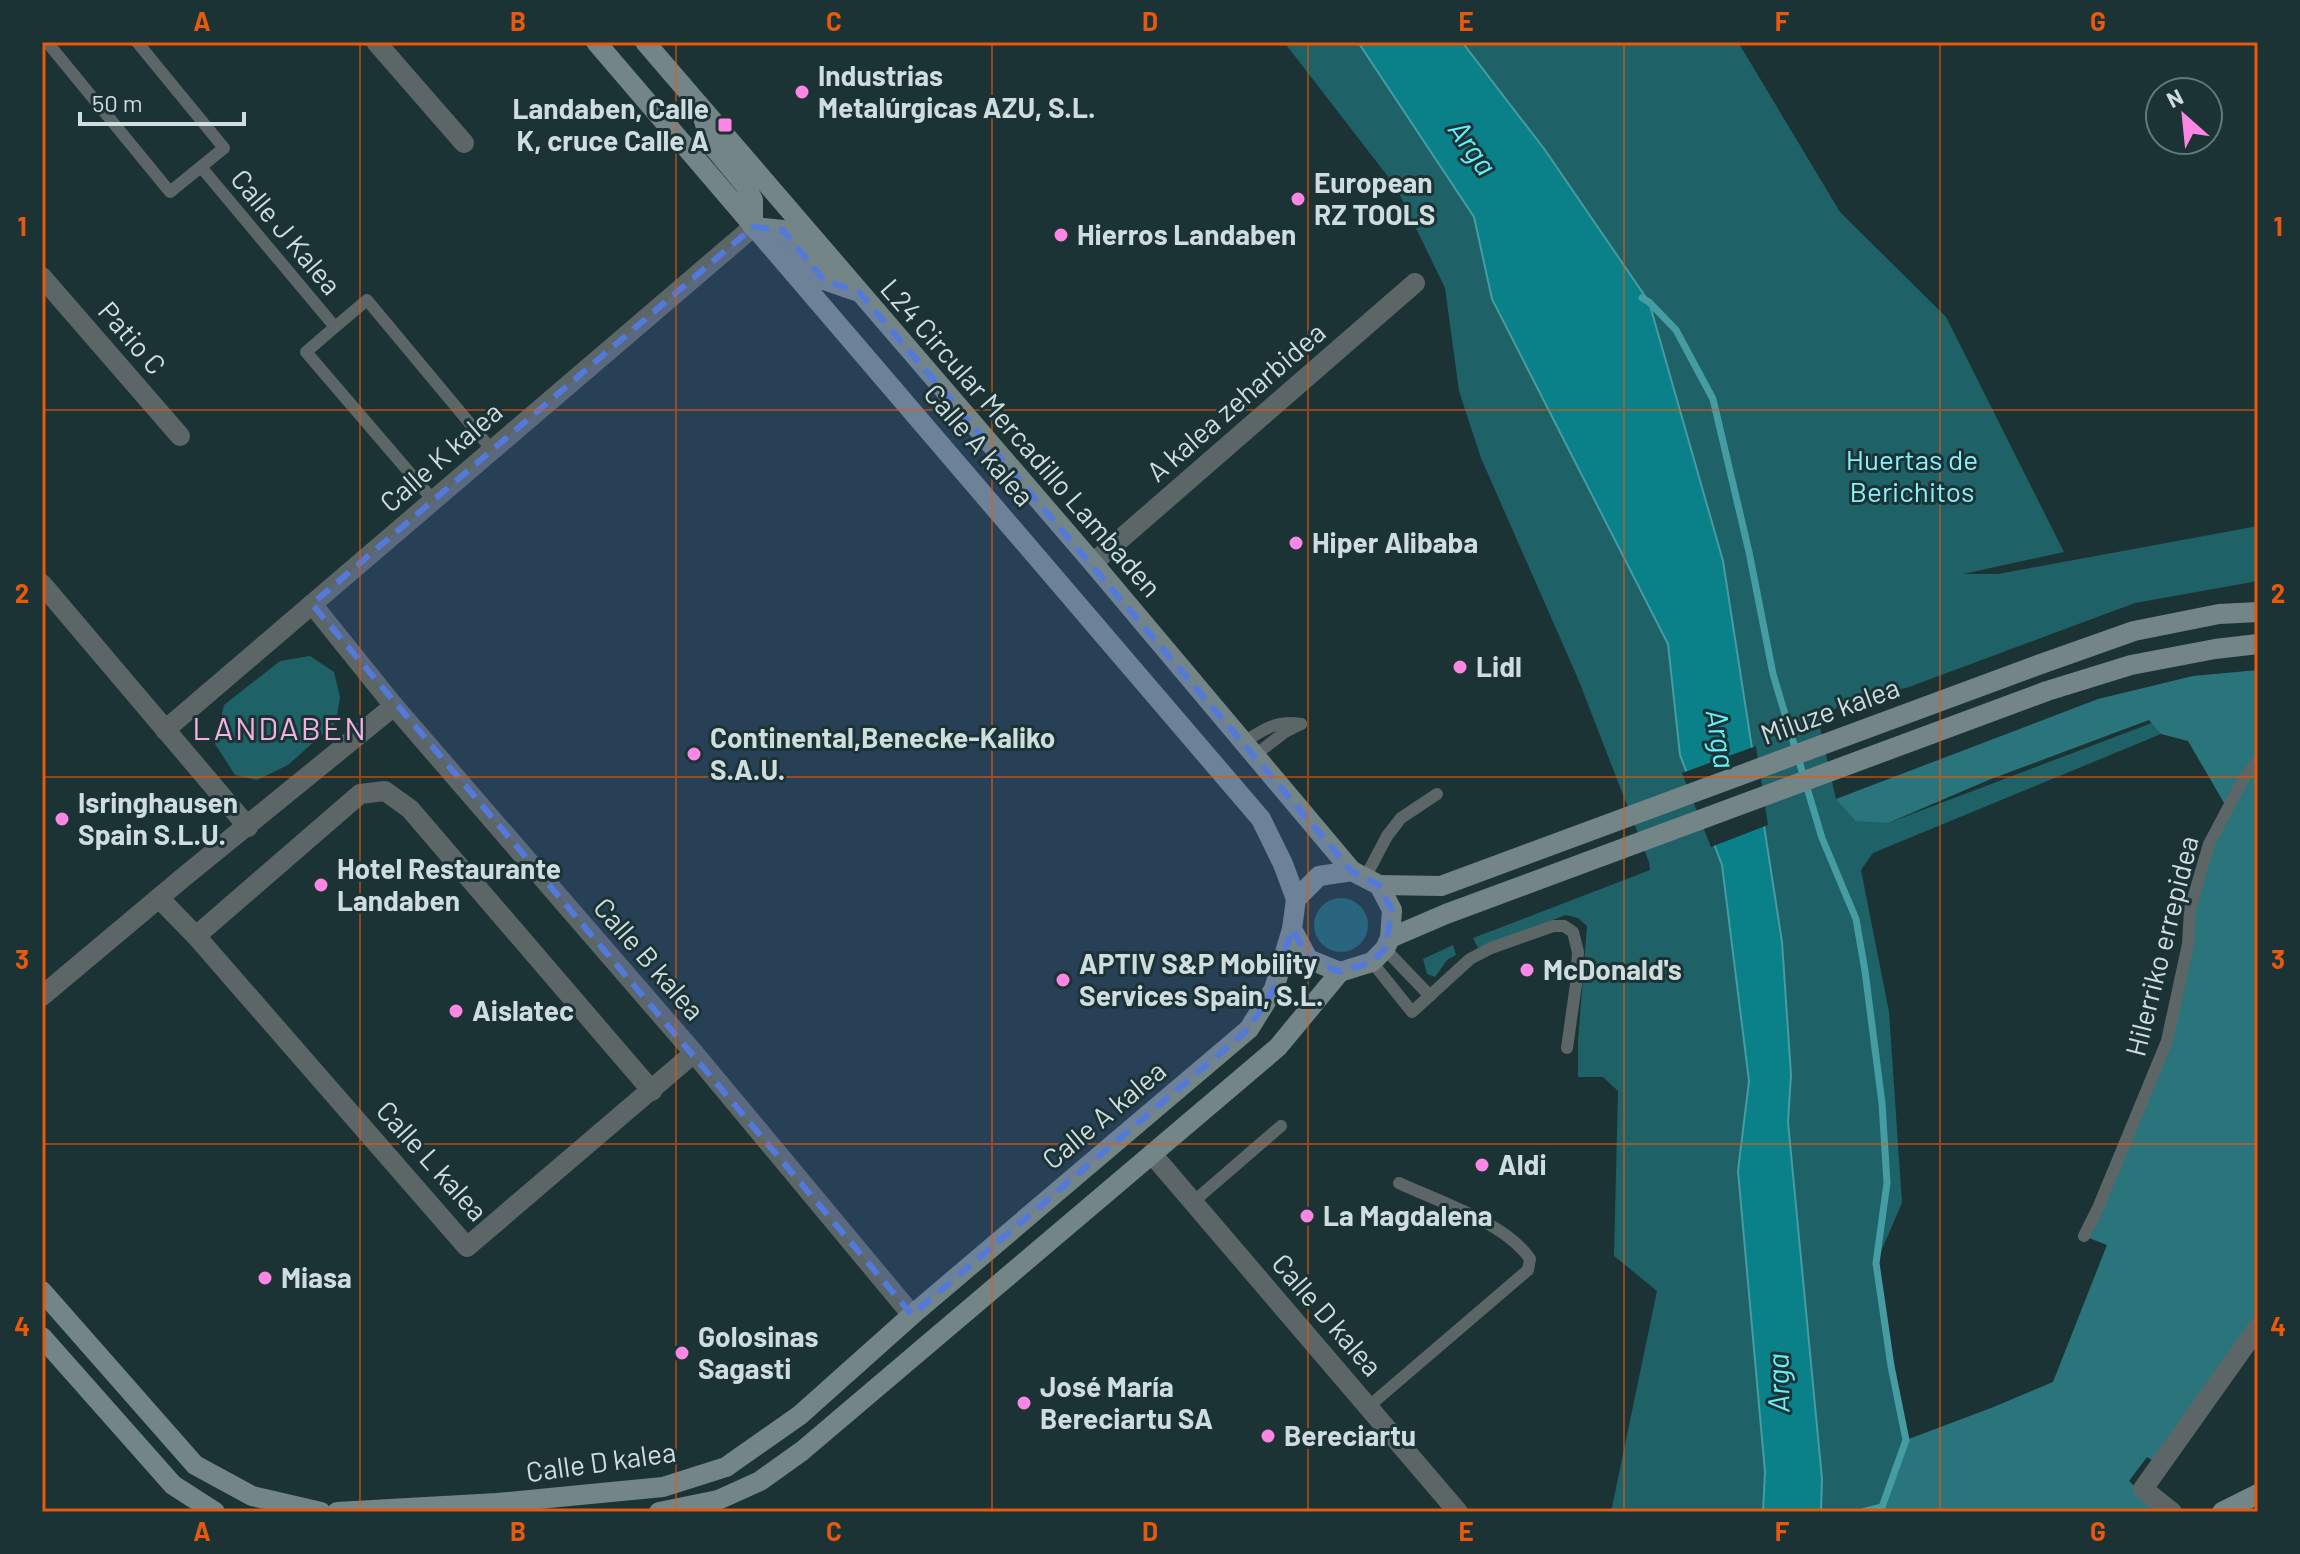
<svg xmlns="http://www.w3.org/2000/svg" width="2300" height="1554" font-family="Barlow,sans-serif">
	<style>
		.green { fill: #1e6167 }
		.forest { fill: #2a757b }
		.water { fill: #0a8088; stroke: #459ca2; stroke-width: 2 }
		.pier { fill: #1c3335 }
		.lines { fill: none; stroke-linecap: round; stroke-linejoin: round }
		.stream { stroke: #459ca2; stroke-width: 7 }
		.lane { stroke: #5c6667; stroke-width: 12 }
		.street { stroke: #5c6667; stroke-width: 20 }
		.secondary { stroke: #748587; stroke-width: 20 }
		.marked { fill: #5379da; fill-opacity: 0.2; stroke: #5379da; stroke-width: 6; stroke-dasharray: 16 10; stroke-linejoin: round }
		.grid { fill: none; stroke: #e8590c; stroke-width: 2; stroke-opacity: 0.55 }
		.poi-dot { fill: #fc86e3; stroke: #1c3335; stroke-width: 3 }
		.labels { text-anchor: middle; stroke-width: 6; stroke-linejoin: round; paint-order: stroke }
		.poi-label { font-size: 28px; font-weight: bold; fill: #d0dddf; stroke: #1c3335; text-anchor: start }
		.street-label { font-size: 28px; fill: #d0dddf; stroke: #1c3335 }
		.park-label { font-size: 28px; fill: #8af1fb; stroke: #1c3335 }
		.water-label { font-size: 30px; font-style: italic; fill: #64f1fd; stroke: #1c3335 }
		.quarter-label { font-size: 32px; letter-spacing: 2px; fill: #f3b1e3; stroke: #1c3335 }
		.neatline { fill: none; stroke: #e8590c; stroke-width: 3 }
		.grid-label { font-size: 26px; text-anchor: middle; font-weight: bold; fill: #e8590c }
	</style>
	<rect width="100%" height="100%" fill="#1c3335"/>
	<!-- green -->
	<g class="green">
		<polygon points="1284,42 1358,42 1474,217 1492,299 1668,644 1680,755 1722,865 1749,1081 1738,1171 1765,1472 1763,1512 1611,1512 1657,1291 1614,1256 1618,1091 1603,1077 1578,1077 1578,1041 1587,926 1578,918 1566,915 1478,948 1473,938 1650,870 1649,862 1579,681 1481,458 1459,391 1445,288 1396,187"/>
		<polygon points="1462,42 1738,42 1840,212 1946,317 2064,552 1963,574 1998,574 2258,526 2258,581 2135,603 1909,687 1837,707 1819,723 1836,799 1888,823 2165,718 2161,734 1873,853 1861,870 1889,1012 1902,1203 1876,1263 1906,1440 1882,1507 1882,1512 1821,1512 1822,1479 1788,1122 1791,1075 1782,942 1723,561 1649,302 1545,150"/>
		<polygon points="310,656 334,672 340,697 336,722 288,765 257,780 235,775 215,744 224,705 280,661"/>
		<circle cx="1341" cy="925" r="27"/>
		<polygon points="1453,945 1456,955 1447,960 1435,977 1427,974 1423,959"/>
	</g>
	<!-- forest -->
	<polygon class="forest" points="2258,670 2258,1317 2155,1462 2147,1457 2129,1481 2158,1508 2152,1512 1882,1512 1882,1507 1906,1440 1991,1408 2053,1382 2107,1245 2084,1236 2161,1055 2188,944 2184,912 2190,909 2227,808 2188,741 2161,734 2149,720 1991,779 1888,823 1856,821 1836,799 2098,699 2193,676"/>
	<!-- water -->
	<polygon class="water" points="1358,42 1462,42 1545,150 1649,302 1723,561 1782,942 1791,1075 1788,1122 1822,1479 1821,1512 1763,1512 1765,1472 1738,1171 1749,1081 1722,865 1680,755 1668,644 1492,299 1474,217"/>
	<!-- pier -->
	<polygon class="pier" points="1756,746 1768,825 1711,847 1682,773"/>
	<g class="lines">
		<!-- stream -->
		<polyline class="stream" points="1642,298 1649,302 1676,330 1713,399 1749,552 1773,674 1822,838 1856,919 1865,971 1882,1103 1887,1183 1876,1263 1891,1366 1906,1440 1882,1507 1862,1512"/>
		<!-- lane -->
		<g class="lane">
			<polyline points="47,42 170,192 224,148 137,42"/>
			<polyline points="201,167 335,327 367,300 492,450"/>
			<polyline points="335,327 306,352 433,500"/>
			<path d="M1244 742C1264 729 1277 720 1301 724"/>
			<polyline points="1255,755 1285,732 1301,724"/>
			<polyline points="1365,878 1387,836 1401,818 1437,794"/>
			<polyline points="1385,949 1430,996"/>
			<polyline points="1372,962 1412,1012 1470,959 1491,948 1553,926 1564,926 1573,932 1578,952 1576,984 1567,1048"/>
			<polyline points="1193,1202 1281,1126"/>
			<polyline points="2084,1236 2098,1208 2167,1041 2188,944 2190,909 2209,844 2244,778 2258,761"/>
			<path d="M1368 1407 1528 1270 1530 1259C1505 1222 1439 1202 1399 1183"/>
		</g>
		<!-- street -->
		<g class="street">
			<polyline points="376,42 464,143"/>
			<polyline points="42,277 180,436"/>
			<polyline points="1093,563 1415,283"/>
			<polyline points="42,584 248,827"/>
			<polyline points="312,604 394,706 694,1053 912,1315"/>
			<polyline points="165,730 753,227"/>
			<polyline points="160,899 196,936 467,1247 694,1053"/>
			<polyline points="196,936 360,794 385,791 410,809 652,1091"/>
			<polyline points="42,996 185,876 394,706"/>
			<polyline points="1152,1154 1458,1512"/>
			<polyline points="2172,1512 2143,1489 2258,1327"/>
		</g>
		<!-- secondary -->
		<g class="secondary">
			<polyline points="596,42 1261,819 1283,864 1296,899"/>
			<polyline points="645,42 1093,563 1352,871"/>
			<polyline points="701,111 711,144 745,185 753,200 753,227 783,230 824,280 859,292"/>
			<polygon points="1352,871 1379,885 1392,910 1390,938 1385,949 1372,962 1340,972 1308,959 1292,929 1296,899 1319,876"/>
			<polyline points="1379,885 1441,886 2038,665 2134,631 2219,614 2258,612"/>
			<polyline points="1390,938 1446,914 2047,691 2131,665 2215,649 2258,644"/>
			<polyline points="42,1291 195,1465 252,1496 321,1512"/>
			<polyline points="42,1337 173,1485 215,1512"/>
			<polyline points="337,1512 497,1503 663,1487 726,1467 800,1415 912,1315 1249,1029 1274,989 1292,929"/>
			<polyline points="659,1512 718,1500 760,1481 802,1451 1278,1047 1340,972"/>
			<polyline points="2222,1512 2258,1494"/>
		</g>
	</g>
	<!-- marked area -->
	<path class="marked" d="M753 227 783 230 824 280 859 292 1352 871 1379 885 1392 910 1385 949 1372 962 1340 972 1308 959 1292 929 1274 989 1249 1029 912 1315 312 604Z"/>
	<!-- grid -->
	<path class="grid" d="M360 42V1512M676 42V1512M992 42V1512M1308 42V1512M1624 42V1512M1940 42V1512M42 410H2258M42 777H2258M42 1144H2258"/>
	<!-- markers -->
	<g class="poi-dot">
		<circle cx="802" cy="92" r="8"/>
		<rect x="717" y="117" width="16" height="16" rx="4"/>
		<circle cx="1298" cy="199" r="8"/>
		<circle cx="1061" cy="235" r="8"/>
		<circle cx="1296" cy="543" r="8"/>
		<circle cx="1460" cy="667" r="8"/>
		<circle cx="694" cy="754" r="8"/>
		<circle cx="62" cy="819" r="8"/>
		<circle cx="321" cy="885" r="8"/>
		<circle cx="1527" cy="970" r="8"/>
		<circle cx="1063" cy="980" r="8"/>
		<circle cx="456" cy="1011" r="8"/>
		<circle cx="1482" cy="1165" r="8"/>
		<circle cx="1307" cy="1216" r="8"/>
		<circle cx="265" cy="1278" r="8"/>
		<circle cx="682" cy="1353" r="8"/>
		<circle cx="1024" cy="1403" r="8"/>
		<circle cx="1268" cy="1436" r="8"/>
	</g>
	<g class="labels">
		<!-- poi labels -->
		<g class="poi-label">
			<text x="818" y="86">Industrias<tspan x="818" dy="32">Metalúrgicas AZU, S.L.</tspan></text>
			<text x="709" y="119" text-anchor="end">Landaben, Calle<tspan x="709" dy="32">K, cruce Calle A</tspan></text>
			<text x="1314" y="193">European<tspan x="1314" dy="32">RZ TOOLS</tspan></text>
			<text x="1077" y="245">Hierros Landaben</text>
			<text x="1312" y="553">Hiper Alibaba</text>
			<text x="1476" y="677">Lidl</text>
			<text x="710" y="748">Continental,Benecke-Kaliko<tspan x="710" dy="32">S.A.U.</tspan></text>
			<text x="78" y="813">Isringhausen<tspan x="78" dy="32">Spain S.L.U.</tspan></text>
			<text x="337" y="879">Hotel Restaurante<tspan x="337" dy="32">Landaben</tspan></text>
			<text x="1079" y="974">APTIV S&amp;P Mobility<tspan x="1079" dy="32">Services Spain, S.L.</tspan></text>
			<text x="1543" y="980">McDonald's</text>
			<text x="472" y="1021">Aislatec</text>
			<text x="1498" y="1175">Aldi</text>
			<text x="1323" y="1226">La Magdalena</text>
			<text x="281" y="1288">Miasa</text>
			<text x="698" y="1347">Golosinas<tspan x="698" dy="32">Sagasti</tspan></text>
			<text x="1040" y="1397">José María<tspan x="1040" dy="32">Bereciartu SA</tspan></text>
			<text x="1284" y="1446">Bereciartu</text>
		</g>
		<!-- street labels -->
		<g class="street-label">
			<text transform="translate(286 232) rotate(50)" y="10">Calle J Kalea</text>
			<text transform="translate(132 338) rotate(49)" y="10">Patio C</text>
			<text transform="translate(1236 402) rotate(-41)" y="10">A kalea zeharbidea</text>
			<text transform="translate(1021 438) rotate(49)" y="10">L24 Circular Mercadillo Lambaden</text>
			<text transform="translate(979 445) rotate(49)" y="10">Calle A kalea</text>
			<text transform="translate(441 457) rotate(-41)" y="10">Calle K kalea</text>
			<text transform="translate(1830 711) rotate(-20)" y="10">Miluze kalea</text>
			<text transform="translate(2162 946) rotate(-76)" y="10">Hilerriko errepidea</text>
			<text transform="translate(649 959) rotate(49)" y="10">Calle B kalea</text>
			<text transform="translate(1104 1115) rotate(-40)" y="10">Calle A kalea</text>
			<text transform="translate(432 1161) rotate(48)" y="10">Calle L kalea</text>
			<text transform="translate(1327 1315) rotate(49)" y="10">Calle D kalea</text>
			<text transform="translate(601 1462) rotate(-8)" y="10">Calle D kalea</text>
		</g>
		<!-- park labels -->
		<g class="park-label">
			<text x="1912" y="470">Huertas de<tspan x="1912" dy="32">Berichitos</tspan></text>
		</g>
		<!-- water labels -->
		<g class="water-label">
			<text transform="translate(1472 148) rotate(55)" y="10">Arga</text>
			<text transform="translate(1720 739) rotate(81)" y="10">Arga</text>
			<text transform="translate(1779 1383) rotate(-91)" y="10">Arga</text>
		</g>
		<!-- quarter labels -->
		<g class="quarter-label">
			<text x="280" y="740">LANDABEN</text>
		</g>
	</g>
	<!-- border -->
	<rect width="2300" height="1554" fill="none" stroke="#1c3335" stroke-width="88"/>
	<!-- north arrow -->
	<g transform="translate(2184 116) rotate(333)"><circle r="38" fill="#1c3335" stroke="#647779" stroke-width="2"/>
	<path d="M0-6L14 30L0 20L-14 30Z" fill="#fc86e3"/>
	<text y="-12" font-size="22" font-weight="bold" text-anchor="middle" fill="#d0dddf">N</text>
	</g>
	<!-- scale -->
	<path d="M80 112v12h164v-12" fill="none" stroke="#d0dddf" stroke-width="4"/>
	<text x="92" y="112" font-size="24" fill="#d0dddf" stroke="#1c3335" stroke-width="6" paint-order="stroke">50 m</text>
	<rect x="44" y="44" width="2212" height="1466" class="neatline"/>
	<g class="grid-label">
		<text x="202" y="31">A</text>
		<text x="518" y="31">B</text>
		<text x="834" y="31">C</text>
		<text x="1150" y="31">D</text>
		<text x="1466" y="31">E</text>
		<text x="1782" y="31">F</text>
		<text x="2098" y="31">G</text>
		<text x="22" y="236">1</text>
		<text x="2278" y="236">1</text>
		<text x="22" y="603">2</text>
		<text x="2278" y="603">2</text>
		<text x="22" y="969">3</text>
		<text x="2278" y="969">3</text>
		<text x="22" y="1336">4</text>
		<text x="2278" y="1336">4</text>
		<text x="202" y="1541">A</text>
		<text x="518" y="1541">B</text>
		<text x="834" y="1541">C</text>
		<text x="1150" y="1541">D</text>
		<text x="1466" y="1541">E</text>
		<text x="1782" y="1541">F</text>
		<text x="2098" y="1541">G</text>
	</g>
</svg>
